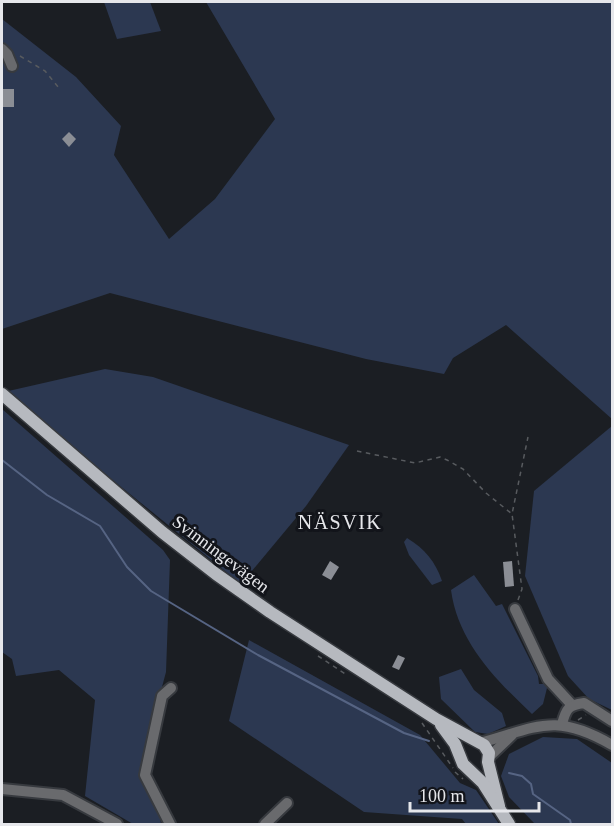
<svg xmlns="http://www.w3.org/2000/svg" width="614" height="826" font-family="'Times New Roman',serif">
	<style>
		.green { fill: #2c3851 }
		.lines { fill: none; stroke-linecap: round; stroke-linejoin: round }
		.stream { stroke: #566483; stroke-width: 2 }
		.building { fill: #8b8e95 }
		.minor-casing { stroke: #373a3f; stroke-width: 14 }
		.major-casing { stroke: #373a3f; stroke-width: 15 }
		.path { stroke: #585b5f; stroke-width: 1.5; stroke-dasharray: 4.5 4.5; stroke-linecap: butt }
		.minor { stroke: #696a6d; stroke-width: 10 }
		.major { stroke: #b6b9bf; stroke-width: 12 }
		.labels { text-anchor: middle; stroke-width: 6; stroke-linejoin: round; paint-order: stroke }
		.street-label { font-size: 18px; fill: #e6e7eb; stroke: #12141a }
		.neighbourhood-label { font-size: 20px; letter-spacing: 1.5px; fill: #e6e7eb; stroke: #12141a }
	</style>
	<rect width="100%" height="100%" fill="#1b1e23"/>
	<!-- green -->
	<g class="green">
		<polygon points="104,2 150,2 161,31 117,39"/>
		<polygon points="206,2 612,2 612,419 506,325 453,358 444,374 366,359 110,293 2,329 2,19 76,77 121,126 114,155 169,239 215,199 275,119"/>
		<polygon points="105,369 153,377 349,445 306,506 241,584 4,392"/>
		<polygon points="2,409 163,550 170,560 166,672 140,769 159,811 161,824 133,824 85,796 95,700 59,670 16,676 12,659 2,652"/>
		<polygon points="612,426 612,710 589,699 568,676 525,576 534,491"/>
		<path d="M407 538C425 549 435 561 442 581L432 585 409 555 404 542Z"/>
		<path d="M474 575 496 606 502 604 538 676 539 684H548L543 704 532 714C495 679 458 642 451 590Z"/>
		<polygon points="249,640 420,735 460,783 476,790 499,824 466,824 462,819 364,812 229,721"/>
		<polygon points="461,669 474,690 502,713 506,726 488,734 475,732 441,699 439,677"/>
		<polygon points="543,737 577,739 612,763 612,824 535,824 509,797 501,776 509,754"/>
	</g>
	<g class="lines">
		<!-- stream -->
		<g class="stream">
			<polyline points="2,460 47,495 100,526 127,567 151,591 258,655 404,733 429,741"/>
			<polyline points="509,773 522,776 531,784 533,794 570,820 571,824"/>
		</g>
	</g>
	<!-- building -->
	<g class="building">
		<rect x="2" y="89" width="12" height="18"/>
		<polygon points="69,132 76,139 69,147 62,139"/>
		<polygon points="330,561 339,567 331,580 322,575"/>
		<polygon points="512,561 514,586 505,587 503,562"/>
		<polygon points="398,655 405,658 399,670 392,667"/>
	</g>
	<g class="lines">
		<defs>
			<g id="minor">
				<polyline points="2,49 7,54 12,66"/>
				<polyline points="515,609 548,679 572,705"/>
				<path d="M562 724C566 709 568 705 584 703L612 721"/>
				<path d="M480 743C538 727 555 712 612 745"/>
				<polyline points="489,757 512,735"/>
				<polyline points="2,789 63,795 117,824"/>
				<polyline points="170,824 145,775 162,696 171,688"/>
				<polyline points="265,824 287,803"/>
			</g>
			<g id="major">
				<polyline points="2,394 162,532 216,574 270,612 436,719 484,745 489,753 488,762 499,806"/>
				<polyline points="441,725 455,744 463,764 483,783 509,824"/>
			</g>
		</defs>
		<!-- minor casing -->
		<use href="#minor" class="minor-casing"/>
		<!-- major casing -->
		<use href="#major" class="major-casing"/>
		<!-- path -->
		<g class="path">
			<polyline points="20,56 45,71 59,88"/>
			<polyline points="357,451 415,463 440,457 447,460 463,469 486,493 512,514"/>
			<polyline points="518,600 522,589 512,514 528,437"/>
			<polyline points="318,656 347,675"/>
			<polyline points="578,720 586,715"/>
			<polyline points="422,723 453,768"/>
			<polyline points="455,772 463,779"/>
		</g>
		<!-- minor -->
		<use href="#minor" class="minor"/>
		<!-- major -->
		<use href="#major" class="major"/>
	</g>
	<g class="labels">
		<!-- street labels -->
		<g class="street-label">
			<text transform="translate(221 554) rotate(37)" y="6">Svinningevägen</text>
		</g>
		<!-- neighbourhood labels -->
		<g class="neighbourhood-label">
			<text x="340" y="529">NÄSVIK</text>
		</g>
	</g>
	<!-- border -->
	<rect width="614" height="826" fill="none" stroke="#e6e7eb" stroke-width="6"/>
	<!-- scale -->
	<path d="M410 802v9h129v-9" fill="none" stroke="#e6e7eb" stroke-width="3"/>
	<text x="419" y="802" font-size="18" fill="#e6e7eb" stroke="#12141a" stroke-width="4.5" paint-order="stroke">100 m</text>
</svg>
